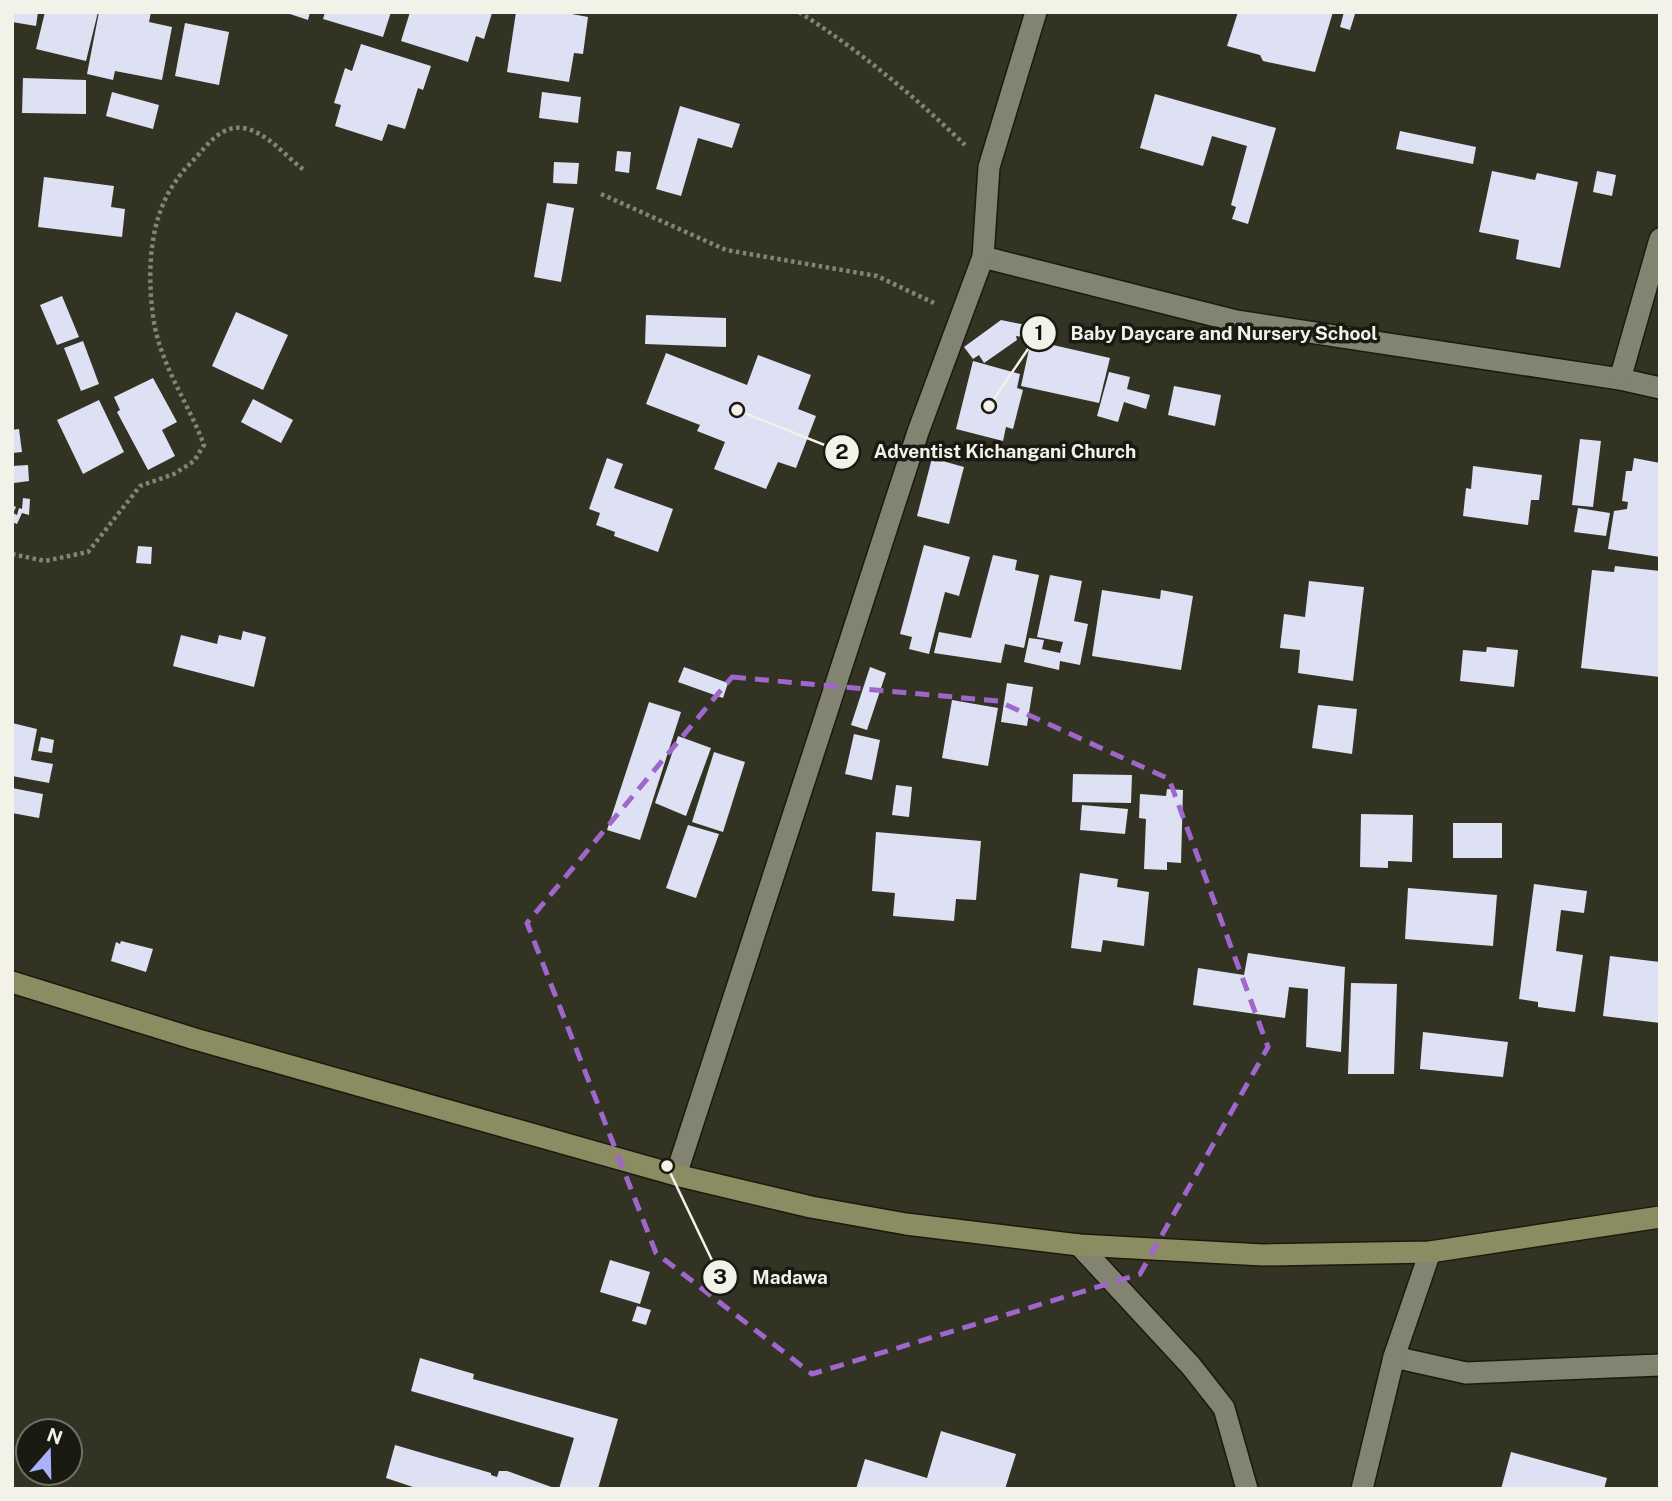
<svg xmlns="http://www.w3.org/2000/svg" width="1672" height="1501" font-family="'Public Sans',sans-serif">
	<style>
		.building { fill: #dee0f3 }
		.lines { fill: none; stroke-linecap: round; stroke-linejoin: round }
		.street-casing { stroke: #1a1a0d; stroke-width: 24 }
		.secondary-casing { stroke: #1a1a0d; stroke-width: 24 }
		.path { stroke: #838377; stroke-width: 4.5; stroke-dasharray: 3.5 3.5; stroke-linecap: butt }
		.street { stroke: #838372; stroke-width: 21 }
		.secondary { stroke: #8c8c62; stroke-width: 21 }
		.marked { fill: none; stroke: #9f67cc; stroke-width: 5; stroke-dasharray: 14 9; stroke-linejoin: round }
		.leader { fill: none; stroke: #f2f2e9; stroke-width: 2.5 }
		.callout-dot { fill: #f2f2e9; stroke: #1a1a13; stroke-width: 2.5 }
		.mark-label { font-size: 21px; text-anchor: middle; font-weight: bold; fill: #111 }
		.callout-label { font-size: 19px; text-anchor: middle; font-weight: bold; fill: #f2f2e9; stroke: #1a1a13; stroke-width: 7; stroke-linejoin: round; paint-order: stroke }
	</style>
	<rect width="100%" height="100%" fill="#333324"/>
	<!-- building -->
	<g class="building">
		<polygon points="12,12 38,12 36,26 12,22"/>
		<polygon points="45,12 98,12 86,61 36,49"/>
		<polygon points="99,12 151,12 149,22 172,27 162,80 115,71 113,80 87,74"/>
		<polygon points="284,12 310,12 308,20"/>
		<polygon points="325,12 391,12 383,37 323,19"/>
		<polygon points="410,12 488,12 492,13 484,39 476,36 468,62 401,41"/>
		<polygon points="516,12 561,12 588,17 583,54 574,53 569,82 507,72"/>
		<polygon points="1238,12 1333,12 1315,72 1263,61 1260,55 1227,46"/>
		<polygon points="1344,12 1355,14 1350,30 1340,27"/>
		<polygon points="185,23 229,32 219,85 175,76"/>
		<polygon points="361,44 431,66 423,90 418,88 405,129 388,124 382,141 335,126 341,105 334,103 345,68 352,71"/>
		<polygon points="23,78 86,80 86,114 22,113"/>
		<polygon points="112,92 159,105 153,129 106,116"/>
		<polygon points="542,92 581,97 578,123 539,118"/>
		<polygon points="1155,94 1276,128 1248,224 1232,219 1236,207 1231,205 1247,146 1212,136 1203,166 1140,148"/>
		<polygon points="680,106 740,124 732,148 698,138 681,196 656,189"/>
		<polygon points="1400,131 1476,147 1473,164 1396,149"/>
		<polygon points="617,151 631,152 629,173 615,171"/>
		<polygon points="554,162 579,163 577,184 553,183"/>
		<polygon points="1492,171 1535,180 1537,173 1578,182 1560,268 1516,259 1519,240 1479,232"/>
		<polygon points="1597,171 1616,175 1612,196 1593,192"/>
		<polygon points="44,177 114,186 111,207 125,209 122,237 38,227"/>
		<polygon points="547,203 574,208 561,282 534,277"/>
		<polygon points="62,296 79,337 57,345 40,305"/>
		<polygon points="236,312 288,335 263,390 212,366"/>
		<polygon points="646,315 726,318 726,347 645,344"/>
		<polygon points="1001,320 1040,328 1036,339 1016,336 1017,340 984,363 979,355 973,359 964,347"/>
		<polygon points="1031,340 1110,358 1099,403 1021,386"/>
		<polygon points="83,341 99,384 81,391 64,348"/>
		<polygon points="666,353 747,385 758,355 811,375 798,409 816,416 796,468 778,462 766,489 714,469 725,442 697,431 700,425 646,404"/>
		<polygon points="973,361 1020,374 1017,388 1023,390 1013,429 1006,427 1003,441 956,429"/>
		<polygon points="1109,372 1130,377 1127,389 1150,395 1146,409 1124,402 1118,422 1097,416"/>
		<polygon points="153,378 177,422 162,430 175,456 148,470 117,412 120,410 114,397"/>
		<polygon points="1174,386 1221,395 1215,426 1168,415"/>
		<polygon points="253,399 293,420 281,443 241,422"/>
		<polygon points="99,400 124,452 83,474 57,420"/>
		<polygon points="19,429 22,452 12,453 12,430"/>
		<polygon points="1580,439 1601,441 1593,507 1572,505"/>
		<polygon points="607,458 623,464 614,488 673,509 658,552 614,536 615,532 596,525 600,513 589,509"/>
		<polygon points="932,458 964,467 949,524 917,516"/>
		<polygon points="1634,458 1660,463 1660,557 1608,549 1614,511 1627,509 1628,502 1622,501 1626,471 1632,471"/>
		<polygon points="28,465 29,481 14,483 12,466"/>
		<polygon points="1473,466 1542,475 1539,500 1531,500 1528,525 1463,516 1466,488 1471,489"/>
		<polygon points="23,498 30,499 29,515 22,513 17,524 12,522 12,505 16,507 13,513 17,515 19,508 22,509"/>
		<polygon points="1578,508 1610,513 1606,536 1574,532"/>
		<polygon points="924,545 970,557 959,596 945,592 929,654 909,649 912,637 900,634"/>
		<polygon points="138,546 152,547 151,564 136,563"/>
		<polygon points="993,555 1017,560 1015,570 1039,575 1024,648 1005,644 1001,663 934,653 939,632 971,638"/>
		<polygon points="1615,566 1660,571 1660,677 1581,668 1592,570 1614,572"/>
		<polygon points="1050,575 1082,581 1074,621 1088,624 1080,665 1060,661 1059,670 1024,662 1029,638 1044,640 1042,649 1060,653 1063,642 1037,637"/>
		<polygon points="1309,581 1364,587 1353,681 1298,673 1300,650 1280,648 1284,614 1305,617"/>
		<polygon points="1102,590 1160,599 1161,590 1193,596 1181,670 1092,656"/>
		<polygon points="243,631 266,637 254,687 173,666 181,635 217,644 219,635 241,640"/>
		<polygon points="1487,647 1518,650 1514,687 1460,681 1463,650 1486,652"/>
		<polygon points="684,667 728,683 723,698 678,682"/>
		<polygon points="870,667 886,673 867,730 851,725"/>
		<polygon points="1007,683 1033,687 1027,726 1001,722"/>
		<polygon points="952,700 998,708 988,766 942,758"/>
		<polygon points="649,702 681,712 640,840 607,830"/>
		<polygon points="1318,705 1357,709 1352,754 1312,748"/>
		<polygon points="12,723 37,729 31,760 53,764 49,783 12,776"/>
		<polygon points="854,734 880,740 872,780 845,774"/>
		<polygon points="678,736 711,748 686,816 655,803"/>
		<polygon points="41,737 54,740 52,753 38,751"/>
		<polygon points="714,752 745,762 723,832 692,822"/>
		<polygon points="1073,774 1132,775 1131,803 1072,802"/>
		<polygon points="896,785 912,787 909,817 892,815"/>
		<polygon points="12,788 43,794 39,818 12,813"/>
		<polygon points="1167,789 1183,790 1181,863 1167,862 1167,870 1144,869 1146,819 1139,818 1140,794 1166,796"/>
		<polygon points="1082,805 1128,809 1125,834 1080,830"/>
		<polygon points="1361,814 1413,815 1412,862 1388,861 1388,868 1360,867"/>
		<rect x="1453" y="823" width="49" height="35"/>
		<polygon points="688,825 719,834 696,898 666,888"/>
		<polygon points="876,832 981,841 976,900 956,899 954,921 893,916 895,893 872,891"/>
		<polygon points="1080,873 1118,879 1117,887 1149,892 1144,946 1103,940 1101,952 1071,948"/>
		<polygon points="1534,884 1587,891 1584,913 1561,910 1556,951 1583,955 1575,1012 1538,1007 1538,1002 1519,999"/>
		<polygon points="1408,888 1497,895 1493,946 1405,939"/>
		<polygon points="121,941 153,949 146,972 111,961 116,942 120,944"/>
		<polygon points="1248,953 1345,967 1341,1052 1306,1047 1308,989 1289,987 1285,1018 1193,1005 1198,968 1244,975"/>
		<polygon points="1610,956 1660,962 1660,1023 1603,1016"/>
		<polygon points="1351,983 1397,984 1394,1074 1348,1074"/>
		<polygon points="1423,1032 1508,1042 1503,1077 1420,1069"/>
		<polygon points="610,1260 650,1272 640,1304 600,1292"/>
		<polygon points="637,1306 651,1310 646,1325 632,1321"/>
		<polygon points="420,1358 474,1374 473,1379 618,1419 598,1489 559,1489 574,1438 411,1391"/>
		<polygon points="941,1431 1016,1454 1005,1489 856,1489 865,1459 927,1478"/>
		<polygon points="395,1445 491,1473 491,1475 497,1477 499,1471 507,1471 557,1489 419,1489 386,1478"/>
		<polygon points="1511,1452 1607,1478 1604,1489 1501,1489"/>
	</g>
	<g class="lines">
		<defs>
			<g id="street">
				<polyline points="983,257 1236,321 1620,379 1660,388"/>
				<polyline points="1620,379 1660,239"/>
				<polyline points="676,1175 918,432 983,257 989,167 1036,12"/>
				<polyline points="1079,1245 1191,1366 1224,1408 1247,1489"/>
				<polyline points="1394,1357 1466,1373 1660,1365"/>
				<polyline points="1362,1489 1394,1357 1430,1252"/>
			</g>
			<polyline id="secondary" points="12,982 195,1039 676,1175 811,1207 906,1224 1079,1245 1263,1255 1430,1252 1660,1217"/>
		</defs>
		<!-- street casing -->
		<use href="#street" class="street-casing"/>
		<!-- secondary casing -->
		<use href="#secondary" class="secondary-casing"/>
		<!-- path -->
		<g class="path">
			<path d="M799 12C860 51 913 95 965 145"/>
			<polyline points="601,194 726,250 877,276 934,303"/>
			<path d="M12 554 45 561 88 552 140 486 174 474 194 461 204 445C188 402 159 363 153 316 147 271 149 216 178 178 184 169 192 162 199 154 210 141 224 125 243 128 267 132 285 156 304 170"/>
		</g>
		<!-- street -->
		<use href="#street" class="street"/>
		<!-- secondary -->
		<use href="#secondary" class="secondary"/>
	</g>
	<!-- marked area -->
	<path class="marked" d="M732 677 998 701 1169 779 1268 1047 1140 1274 812 1374 656 1253 527 923Z"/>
	<!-- callouts -->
	<path class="leader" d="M989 406L1039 333M737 410L842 452M667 1166L720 1277"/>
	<g class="callout-dot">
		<circle cx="989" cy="406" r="7"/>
		<circle cx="737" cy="410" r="7"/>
		<circle cx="667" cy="1166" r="7"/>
		<circle cx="1039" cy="333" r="18"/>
		<circle cx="842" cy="452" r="18"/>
		<circle cx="720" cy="1277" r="18"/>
	</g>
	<g class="mark-label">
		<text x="1039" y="340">1</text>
		<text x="842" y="459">2</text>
		<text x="720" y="1284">3</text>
	</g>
	<g class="callout-label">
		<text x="1224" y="340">Baby Daycare and Nursery School</text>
		<text x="1005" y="458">Adventist Kichangani Church</text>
		<text x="790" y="1284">Madawa</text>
	</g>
	<!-- border -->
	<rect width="1672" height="1501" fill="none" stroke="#f2f2e9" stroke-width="28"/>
	<!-- north arrow -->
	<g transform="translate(49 1452) rotate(20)"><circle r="33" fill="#1a1a13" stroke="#707069" stroke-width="2"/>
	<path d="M0-5L12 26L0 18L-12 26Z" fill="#a9b0fc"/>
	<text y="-10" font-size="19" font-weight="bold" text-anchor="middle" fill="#f2f2e9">N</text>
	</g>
</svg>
